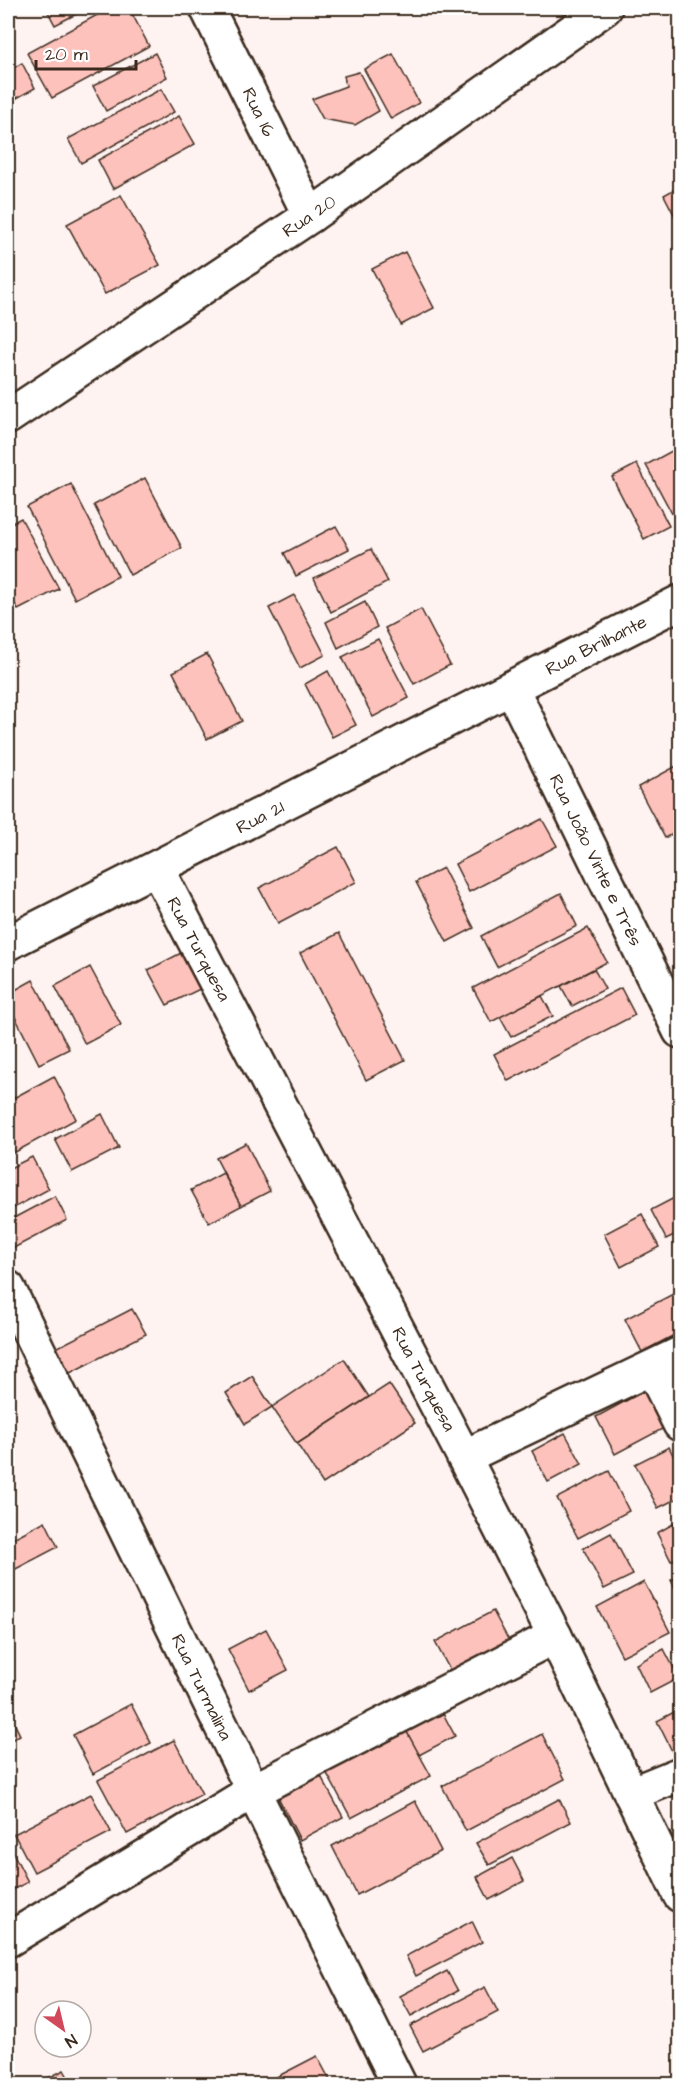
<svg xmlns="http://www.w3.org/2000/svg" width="688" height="2092" font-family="'Architects Daughter',sans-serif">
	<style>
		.building { fill: #fec2bc; stroke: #3b2a1e; stroke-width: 1.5 }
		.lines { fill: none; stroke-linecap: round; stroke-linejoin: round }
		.minor-casing { stroke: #3b2a1e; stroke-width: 38 }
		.minor { stroke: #fff; stroke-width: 33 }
		.labels { text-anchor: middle; stroke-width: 5; stroke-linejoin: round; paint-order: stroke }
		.street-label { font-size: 18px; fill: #3b2a1e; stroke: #fff }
	</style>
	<rect width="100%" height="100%" fill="#fff3f2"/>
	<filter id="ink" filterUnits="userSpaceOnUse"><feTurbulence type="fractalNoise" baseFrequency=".0167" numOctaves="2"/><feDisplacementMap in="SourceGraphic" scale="12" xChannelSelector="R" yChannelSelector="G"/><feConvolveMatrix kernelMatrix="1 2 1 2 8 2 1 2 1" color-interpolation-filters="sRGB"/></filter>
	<g filter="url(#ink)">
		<!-- building -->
		<g class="building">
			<polygon points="46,8 88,8 55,25"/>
			<polygon points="110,8 129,8 149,46 52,98 27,53"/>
			<polygon points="155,53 167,77 106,111 93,86"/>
			<polygon points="393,54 419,103 391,119 364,69"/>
			<polygon points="22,63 35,88 8,103 8,71"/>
			<polygon points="359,72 379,111 355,125 323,119 312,99 346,86 344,76"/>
			<polygon points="161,89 174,112 81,163 68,139"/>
			<polygon points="179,116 195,144 113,189 98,160"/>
			<polygon points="680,186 680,226 664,195"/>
			<polygon points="121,195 160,265 105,294 67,224"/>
			<polygon points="405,252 434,308 401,325 372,269"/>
			<polygon points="679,447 680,521 677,523 646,465"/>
			<polygon points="637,464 669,526 644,539 612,477"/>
			<polygon points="145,478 182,548 130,575 94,505"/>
			<polygon points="71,484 118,576 75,599 27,507"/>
			<polygon points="21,518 59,589 18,610 8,590 8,525"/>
			<polygon points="336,526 349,549 296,576 284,553"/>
			<polygon points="371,549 388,582 331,612 314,578"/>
			<polygon points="294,595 325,655 300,668 269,608"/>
			<polygon points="365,602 377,627 338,648 326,622"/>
			<polygon points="421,609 450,665 414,684 385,628"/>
			<polygon points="378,639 409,698 373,717 342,657"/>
			<polygon points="207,654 242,721 207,739 173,672"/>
			<polygon points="328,671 356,725 332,737 305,684"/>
			<polygon points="680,764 680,829 665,838 638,787"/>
			<polygon points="542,819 557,846 469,892 455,864"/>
			<polygon points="338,847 356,882 278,923 259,888"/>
			<polygon points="443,868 474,928 447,942 416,882"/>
			<polygon points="561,893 577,926 497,967 481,936"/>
			<polygon points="588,928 607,962 491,1022 473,988"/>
			<polygon points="339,933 405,1060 366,1080 300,953"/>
			<polygon points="181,953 200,989 167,1005 148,970"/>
			<polygon points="90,967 121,1025 85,1044 55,986"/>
			<polygon points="594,969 605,989 572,1006 561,986"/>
			<polygon points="33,980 69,1049 39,1064 8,1003 8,994"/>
			<polygon points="621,988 635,1015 508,1081 494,1054"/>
			<polygon points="542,996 553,1016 511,1037 500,1017"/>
			<polygon points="54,1076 76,1119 8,1156 8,1101"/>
			<polygon points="102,1114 119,1148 72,1172 55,1139"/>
			<polygon points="246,1143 270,1191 241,1206 216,1158"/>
			<polygon points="32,1157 49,1189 8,1211 8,1169"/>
			<polygon points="223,1173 241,1206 209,1223 191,1190"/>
			<polygon points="680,1195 680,1232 666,1239 651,1210"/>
			<polygon points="55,1196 67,1220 8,1251 8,1221"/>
			<polygon points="642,1214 659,1247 621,1267 604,1234"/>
			<polygon points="673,1294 680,1309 680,1332 642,1352 625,1319"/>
			<polygon points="132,1309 146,1334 70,1373 56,1348"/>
			<polygon points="344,1359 369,1397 297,1444 272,1407"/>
			<polygon points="252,1376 272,1407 245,1424 226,1393"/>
			<polygon points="389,1384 415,1423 323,1484 297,1444"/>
			<polygon points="646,1390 666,1427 615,1454 596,1417"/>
			<polygon points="565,1433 582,1464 548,1482 532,1451"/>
			<polygon points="669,1447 680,1469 680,1497 658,1508 635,1464"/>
			<polygon points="609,1471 629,1511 578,1538 557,1498"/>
			<polygon points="680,1520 680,1556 671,1561 657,1533"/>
			<polygon points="45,1521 58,1547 8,1573 8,1541"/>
			<polygon points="611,1533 633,1575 604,1589 583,1548"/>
			<polygon points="680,1576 680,1598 671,1580"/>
			<polygon points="644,1582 670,1632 622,1656 597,1607"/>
			<polygon points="493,1611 509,1641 451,1672 435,1642"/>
			<polygon points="266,1629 288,1670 249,1690 228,1649"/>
			<polygon points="664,1649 679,1678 650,1693 636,1664"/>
			<polygon points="131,1704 151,1743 93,1774 73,1735"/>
			<polygon points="439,1706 455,1736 419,1755 403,1725"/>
			<polygon points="680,1709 680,1749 673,1753 657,1721"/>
			<polygon points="8,1710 20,1735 8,1742"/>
			<polygon points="403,1725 431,1776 351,1818 323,1766"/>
			<polygon points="542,1734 565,1779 466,1831 442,1786"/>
			<polygon points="174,1740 202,1794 127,1834 98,1780"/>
			<polygon points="317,1769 343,1817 300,1840 275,1791"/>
			<polygon points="91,1794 111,1832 34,1872 14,1834"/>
			<polygon points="559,1799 571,1822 489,1865 476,1843"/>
			<polygon points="415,1801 441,1851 357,1895 332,1846"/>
			<polygon points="8,1843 28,1882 8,1892"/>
			<polygon points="512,1858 524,1881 489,1900 477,1877"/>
			<polygon points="472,1921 482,1942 416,1976 406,1956"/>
			<polygon points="447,1971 458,1991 411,2016 400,1996"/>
			<polygon points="485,1987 498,2012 423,2051 410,2026"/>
			<polygon points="317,2056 332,2084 263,2084"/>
			<polygon points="64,2070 72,2084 36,2084"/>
		</g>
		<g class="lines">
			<defs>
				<g id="minor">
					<polyline points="207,8 310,216"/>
					<polyline points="8,417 310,216 605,8"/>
					<polyline points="512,689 680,1031"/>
					<polyline points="157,869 464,1457 555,1636 680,1895"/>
					<polyline points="8,943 680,602"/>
					<polyline points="8,1288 253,1791 399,2084"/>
					<polyline points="652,1368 680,1424"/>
					<polyline points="464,1457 680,1354"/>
					<polyline points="631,1794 680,1774"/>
					<polyline points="8,1940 253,1791 555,1636"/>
				</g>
			</defs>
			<!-- minor casing -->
			<use href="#minor" class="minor-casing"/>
			<!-- minor -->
			<use href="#minor" class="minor"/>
		</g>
	</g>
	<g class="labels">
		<!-- street labels -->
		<g class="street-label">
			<text transform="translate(259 112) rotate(64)" y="6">Rua 16</text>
			<text transform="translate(309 216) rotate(-34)" y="6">Rua 20</text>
			<text transform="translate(596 645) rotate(-27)" y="6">Rua Brilhante</text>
			<text transform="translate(260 817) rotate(-27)" y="6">Rua 21</text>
			<text transform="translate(596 860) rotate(64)" y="6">Rua João Vinte e Três</text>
			<text transform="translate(199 949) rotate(62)" y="6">Rua Turquesa</text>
			<text transform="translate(424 1379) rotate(62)" y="6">Rua Turquesa</text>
			<text transform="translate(202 1687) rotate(64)" y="6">Rua Turmalina</text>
		</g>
	</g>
	<!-- margin -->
	<rect width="688" height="2092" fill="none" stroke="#fff" stroke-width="30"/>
	<rect x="15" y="15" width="658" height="2062" fill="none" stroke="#3b2a1e" stroke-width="2" filter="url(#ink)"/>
	<!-- north arrow -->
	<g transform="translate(63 2029) rotate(146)"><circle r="28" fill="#ffffff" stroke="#b1aaa5" stroke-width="1.5"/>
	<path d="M0-4.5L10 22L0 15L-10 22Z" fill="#d1495b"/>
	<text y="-9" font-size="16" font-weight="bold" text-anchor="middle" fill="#3b2a1e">N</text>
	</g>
	<!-- scale -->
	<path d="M36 60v9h100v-9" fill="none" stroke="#3b2a1e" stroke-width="3"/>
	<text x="45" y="60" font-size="18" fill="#3b2a1e" stroke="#ffffff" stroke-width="4.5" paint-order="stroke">20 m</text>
</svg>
